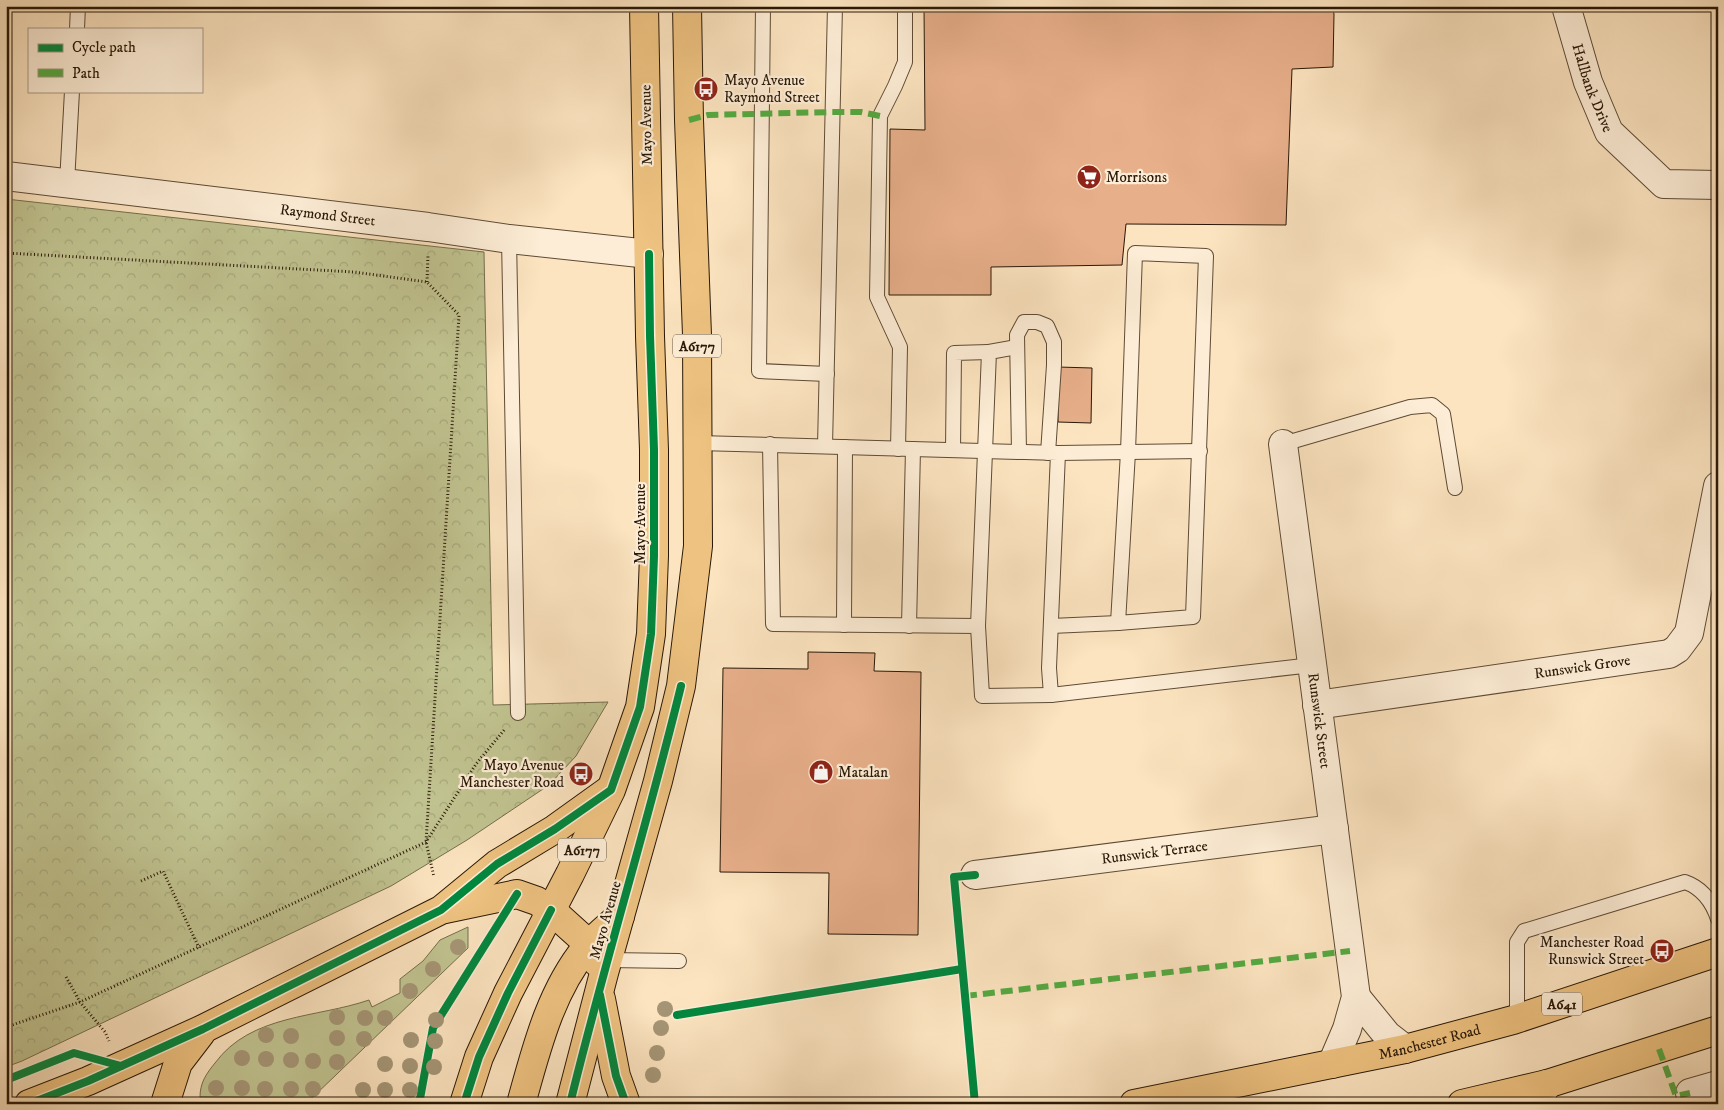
<svg xmlns="http://www.w3.org/2000/svg" width="1724" height="1110" font-family="'IM FELL DW Pica',serif">
	<style>
		.grass { fill: #c1c491; stroke: #756e4c }
		.park { fill: url(#park-crowns); stroke: #756e4c }
		.building { fill: #e7af8a; stroke: #291807 }
		.lines { fill: none; stroke-linecap: round; stroke-linejoin: round }
		.service-casing { stroke: #5e4b35; stroke-width: 16 }
		.minor-casing { stroke: #5e4b35; stroke-width: 30 }
		.primary-casing { stroke: #291807; stroke-width: 30 }
		.path { stroke: #291807; stroke-width: 3; stroke-dasharray: 1 2.5; stroke-linecap: butt }
		.service { stroke: #fdedd6; stroke-width: 14 }
		.minor { stroke: #fdedd6; stroke-width: 28 }
		.primary { stroke: #eec280; stroke-width: 28 }
		.quiet { stroke: #53a941; stroke-width: 6; stroke-dasharray: 12 6; stroke-linecap: butt }
		.cycleway-casing { stroke: #fdedd6; stroke-width: 11 }
		.cycleway { stroke: #00873e; stroke-width: 8 }
		.tree { fill: #a59575 }
		.labels { text-anchor: middle; stroke-width: 4.5; stroke-linejoin: round; paint-order: stroke }
		.shield { fill: #fdedd6; stroke: #695845; stroke-width: 1 }
		.shield-label { font-size: 14px; font-weight: bold; fill: #291807 }
		.poi-label { font-size: 15px; fill: #291807; stroke: #fdedd6; text-anchor: start }
		.street-label { font-size: 15px; fill: #291807; stroke: #fdedd6 }
	</style>
	<defs>
		<pattern id="park-crowns" width="20" height="18" patternUnits="userSpaceOnUse" patternTransform="scale(1.25)"><rect width="20" height="18" fill="#c1c491"/><path d="M2 6a3 3 0 1 1 6 0M12 15a3 3 0 1 1 6 0" fill="none" stroke="#a6a87c"/></pattern>
	</defs>
	<rect width="100%" height="100%" fill="#fce4c0"/>
	<filter id="stains"><feTurbulence type="fractalNoise" baseFrequency=".004" numOctaves="4"/><feColorMatrix values="0 0 0 0 .2 0 0 0 0 .09 0 0 0 0 .02 0 0 0 .5 -.17"/></filter>
	<radialGradient id="worn" r=".72"><stop offset=".6" stop-color="#630" stop-opacity="0"/><stop offset="1" stop-color="#630" stop-opacity=".3"/></radialGradient>
	<!-- grass -->
	<path class="grass" d="M468 927V948L312 1098 200 1097C200 1083 206 1074 215 1063 251 1014 317 1018 369 1000L372 1007 400 993V979L423 961 440 940Z"/>
	<!-- park -->
	<polygon class="park" points="6,199 484,252 493,705 608,702 576,756 549,785 467,840 391,886 22,1061 6,1067"/>
	<!-- building -->
	<g class="building">
		<polygon points="924,6 1332,6 1334,14 1333,67 1292,69 1286,225 1126,224 1122,265 991,267 991,295 889,295 890,129 925,130"/>
		<polygon points="1058,367 1092,368 1091,423 1058,422"/>
		<polygon points="808,652 875,653 874,671 921,672 918,935 828,934 829,873 720,872 723,668 808,669"/>
	</g>
	<g class="lines">
		<defs>
			<g id="service">
				<polyline points="763,6 759,371 827,374"/>
				<polyline points="77,29 78,6"/>
				<polyline points="67,183 72,91"/>
				<polyline points="509,239 518,713"/>
				<polygon points="1135,253 1206,256 1193,617 1118,623 1128,452"/>
				<polyline points="698,443 1058,453 1049,668 1051,695 1312,665"/>
				<polyline points="770,444 773,624 978,626 982,696 1051,695"/>
				<polyline points="1283,444 1410,407 1432,405 1443,414 1455,488"/>
				<polyline points="825,446 835,6"/>
				<polyline points="898,449 900,347 877,297 880,116 895,86 905,62 905,6"/>
				<polyline points="953,450 954,353 989,352"/>
				<polyline points="1019,452 1017,335 1024,322 1037,322 1047,326 1054,342 1054,365 1048,453"/>
				<polyline points="1058,453 1200,451"/>
				<polyline points="844,625 845,447"/>
				<polyline points="909,626 913,449"/>
				<polyline points="978,626 989,352 1017,347"/>
				<polyline points="1051,626 1118,623"/>
				<polyline points="607,960 679,961"/>
				<path d="M1517 1019V942L1524 931 1685 882C1702 888 1712 901 1718 919"/>
			</g>
			<g id="minor">
				<path id="s1" d="M1566 6 1588 82 1609 132 1664 184 1718 185"/>
				<path id="s2" d="M6 176 428 227 509 239 649 254"/>
				<path id="s3" d="M1283 444 1356 997 1347 1029 1332 1064"/>
				<path id="s4" d="M1317 705 1669 654 1677 649 1689 633 1718 486"/>
				<path id="s5" d="M975 875 1334 829"/>
				<polyline points="1356,997 1387,1035 1405,1049"/>
				<polyline points="1690,1093 1718,1085"/>
				<polyline points="1536,1104 1547,1084"/>
			</g>
			<g id="primary">
				<polyline points="445,909 517,894 537,901 551,910 582,938 597,962"/>
				<polyline points="601,999 616,1076 626,1104"/>
				<polyline points="29,1104 88,1081 203,1029 441,910 497,864 555,829 608,791"/>
				<polyline points="165,1104 178,1063 201,1033"/>
				<polyline points="464,1104 479,1057 508,993 570,874 611,790 640,707 651,634 654,556 654,450 650,336 644,6"/>
				<path d="M521 1104C536 1050 550 992 586 948 596 936 609 926 620 916"/>
				<polyline points="570,1104 604,973 658,781 681,686 698,546 697,335 689,120 687,6"/>
				<path id="s6" d="M1134 1104 1405 1049 1513 1020 1718 952"/>
				<polyline points="1462,1104 1547,1084 1718,1030"/>
			</g>
		</defs>
		<!-- service casing -->
		<use href="#service" class="service-casing"/>
		<!-- minor casing -->
		<use href="#minor" class="minor-casing"/>
		<!-- primary casing -->
		<use href="#primary" class="primary-casing"/>
		<!-- path -->
		<g class="path">
			<polyline points="6,253 354,272 427,282 459,315 426,842 434,877"/>
			<polyline points="427,282 428,255"/>
			<polyline points="141,881 163,871 199,948"/>
			<polyline points="66,977 80,1002 105,1032 109,1041"/>
			<polyline points="6,1027 80,1002 426,842 476,764 505,729"/>
		</g>
		<!-- service -->
		<use href="#service" class="service"/>
		<!-- minor -->
		<use href="#minor" class="minor"/>
		<!-- primary -->
		<use href="#primary" class="primary"/>
		<!-- quiet -->
		<g class="quiet">
			<polyline points="689,120 708,115 832,112 861,112 880,116"/>
			<polyline points="965,996 1350,951"/>
			<polyline points="1659,1049 1676,1096 1690,1093"/>
		</g>
		<defs>
			<g id="cycleway">
				<polyline points="600,995 616,1076 626,1104"/>
				<polyline points="677,1015 962,969"/>
				<polyline points="6,1080 74,1053 121,1066"/>
				<polyline points="29,1104 88,1081 203,1029 441,910 497,864 555,829 611,790 640,707 651,634 654,556 654,450 650,336 649,254"/>
				<polyline points="419,1104 433,1028 517,894"/>
				<polyline points="464,1104 479,1057 508,993 551,910"/>
				<path d="M570 1104C604 964 647 826 681 686"/>
				<polyline points="975,1104 954,877 975,875"/>
			</g>
		</defs>
		<!-- cycleway casing -->
		<use href="#cycleway" class="cycleway-casing"/>
		<!-- cycleway -->
		<use href="#cycleway" class="cycleway"/>
	</g>
	<!-- trees -->
	<g class="tree">
		<circle cx="458" cy="947" r="8"/>
		<circle cx="433" cy="969" r="8"/>
		<circle cx="410" cy="991" r="8"/>
		<circle cx="665" cy="1009" r="8"/>
		<circle cx="337" cy="1017" r="8"/>
		<circle cx="365" cy="1018" r="8"/>
		<circle cx="385" cy="1018" r="8"/>
		<circle cx="436" cy="1020" r="8"/>
		<circle cx="661" cy="1028" r="8"/>
		<circle cx="266" cy="1035" r="8"/>
		<circle cx="291" cy="1036" r="8"/>
		<circle cx="337" cy="1038" r="8"/>
		<circle cx="364" cy="1039" r="8"/>
		<circle cx="411" cy="1040" r="8"/>
		<circle cx="435" cy="1041" r="8"/>
		<circle cx="657" cy="1053" r="8"/>
		<circle cx="242" cy="1058" r="8"/>
		<circle cx="266" cy="1059" r="8"/>
		<circle cx="291" cy="1060" r="8"/>
		<circle cx="313" cy="1061" r="8"/>
		<circle cx="337" cy="1062" r="8"/>
		<circle cx="385" cy="1064" r="8"/>
		<circle cx="410" cy="1066" r="8"/>
		<circle cx="434" cy="1067" r="8"/>
		<circle cx="653" cy="1075" r="8"/>
		<circle cx="216" cy="1088" r="8"/>
		<circle cx="242" cy="1088" r="8"/>
		<circle cx="265" cy="1089" r="8"/>
		<circle cx="291" cy="1089" r="8"/>
		<circle cx="313" cy="1089" r="8"/>
		<circle cx="363" cy="1090" r="8"/>
		<circle cx="385" cy="1090" r="8"/>
		<circle cx="410" cy="1090" r="8"/>
	</g>
	<!-- icons -->
	<defs>
		<symbol id="bus-disc" viewBox="-11 -11 22 22"><circle r="9.5" fill="#8f2418" stroke="#fdedd6"/><path d="M-5-6H5V4H4V6H2V4H-2V6H-4V4H-5ZM-3.5-4V0h7V-4ZM-3.5 1.2v1.5H-2V1.2ZM2 1.2v1.5H3.5V1.2Z" fill="#fff"/></symbol>
		<symbol id="supermarket-disc" viewBox="-11 -11 22 22"><circle r="9.5" fill="#8f2418" stroke="#fdedd6"/><path d="M-6-5.5h2.5l.6 2H6L4.5 2H-2.5L-4.4-4H-6ZM-1.5 3.2a1.3 1.3 0 1 0 .1 0ZM3 3.2a1.3 1.3 0 1 0 .1 0Z" fill="#fff"/></symbol>
		<symbol id="shop-disc" viewBox="-11 -11 22 22"><circle r="9.5" fill="#8f2418" stroke="#fdedd6"/><path d="M-5-2.5h2.3a2.7 3.5 0 0 1 5.4 0H5L5.5 6h-11ZM-1.5-2.5h3a1.5 2.3 0 0 0-3 0Z" fill="#fff"/></symbol>
	</defs>
	<g fill-rule="evenodd">
		<use href="#bus-disc" x="692" y="75" width="28" height="28"/>
		<use href="#supermarket-disc" x="1075" y="163" width="28" height="28"/>
		<use href="#shop-disc" x="807" y="758" width="28" height="28"/>
		<use href="#bus-disc" x="567" y="760" width="28" height="28"/>
		<use href="#bus-disc" x="1648" y="937" width="28" height="28"/>
	</g>
	<g class="labels">
		<!-- shield labels -->
		<g class="shield">
			<rect x="673" y="334.5" width="48" height="23" rx="4"/>
			<rect x="558" y="838.5" width="48" height="23" rx="4"/>
			<rect x="1542" y="992.5" width="40" height="23" rx="4"/>
		</g>
		<g class="shield-label">
			<text x="697" y="351">A6177</text>
			<text x="582" y="855">A6177</text>
			<text x="1562" y="1009">A641</text>
		</g>
		<!-- poi labels -->
		<g class="poi-label">
			<text x="724" y="85">Mayo Avenue<tspan x="724" dy="17">Raymond Street</tspan></text>
			<text x="1106" y="182">Morrisons</text>
			<text x="564" y="770" text-anchor="end">Mayo Avenue<tspan x="564" dy="17">Manchester Road</tspan></text>
			<text x="838" y="777">Matalan</text>
			<text x="1644" y="947" text-anchor="end">Manchester Road<tspan x="1644" dy="17">Runswick Street</tspan></text>
		</g>
		<!-- street labels -->
		<g class="street-label">
			<text dy="5" stroke="none"><textPath href="#s1" startOffset="86">Hallbank Drive</textPath></text>
			<text transform="translate(646 125) rotate(-91)" y="5">Mayo Avenue</text>
			<text dy="5" stroke="none"><textPath href="#s2" startOffset="324">Raymond Street</textPath></text>
			<text transform="translate(640 524) rotate(-90)" y="5">Mayo Avenue</text>
			<text dy="5" stroke="none"><textPath href="#s4" startOffset="268">Runswick Grove</textPath></text>
			<text dy="5" stroke="none"><textPath href="#s3" startOffset="279">Runswick Street</textPath></text>
			<text dy="5" stroke="none"><textPath href="#s5" startOffset="181">Runswick Terrace</textPath></text>
			<text transform="translate(605 920) rotate(-74)" y="5">Mayo Avenue</text>
			<text dy="5" stroke="none"><textPath href="#s6" startOffset="302">Manchester Road</textPath></text>
		</g>
	</g>
	<!-- margin -->
	<rect width="1724" height="1110" fill="none" stroke="#fce4c0" stroke-width="25"/>
	<rect x="8" y="8" width="1709" height="1095" fill="none" stroke="#291807" stroke-width="2.5"/>
	<rect x="12" y="12" width="1699" height="1085" fill="none" stroke="#291807"/>
	<!-- legend -->
	<rect x="28" y="28" width="175" height="65" fill="#fdedd6" stroke="#a89883"/>
	<rect x="38" y="44" width="25" height="8" fill="#00873e" stroke="#a89883"/>
	<text x="72" y="52" font-size="15" fill="#291807">Cycle path</text>
	<rect x="38" y="69" width="25" height="8" fill="#53a941" stroke="#a89883"/>
	<text x="72" y="78" font-size="15" fill="#291807">Path</text>
	<rect width="100%" height="100%" filter="url(#stains)"/>
	<rect width="100%" height="100%" fill="url(#worn)"/>
</svg>
